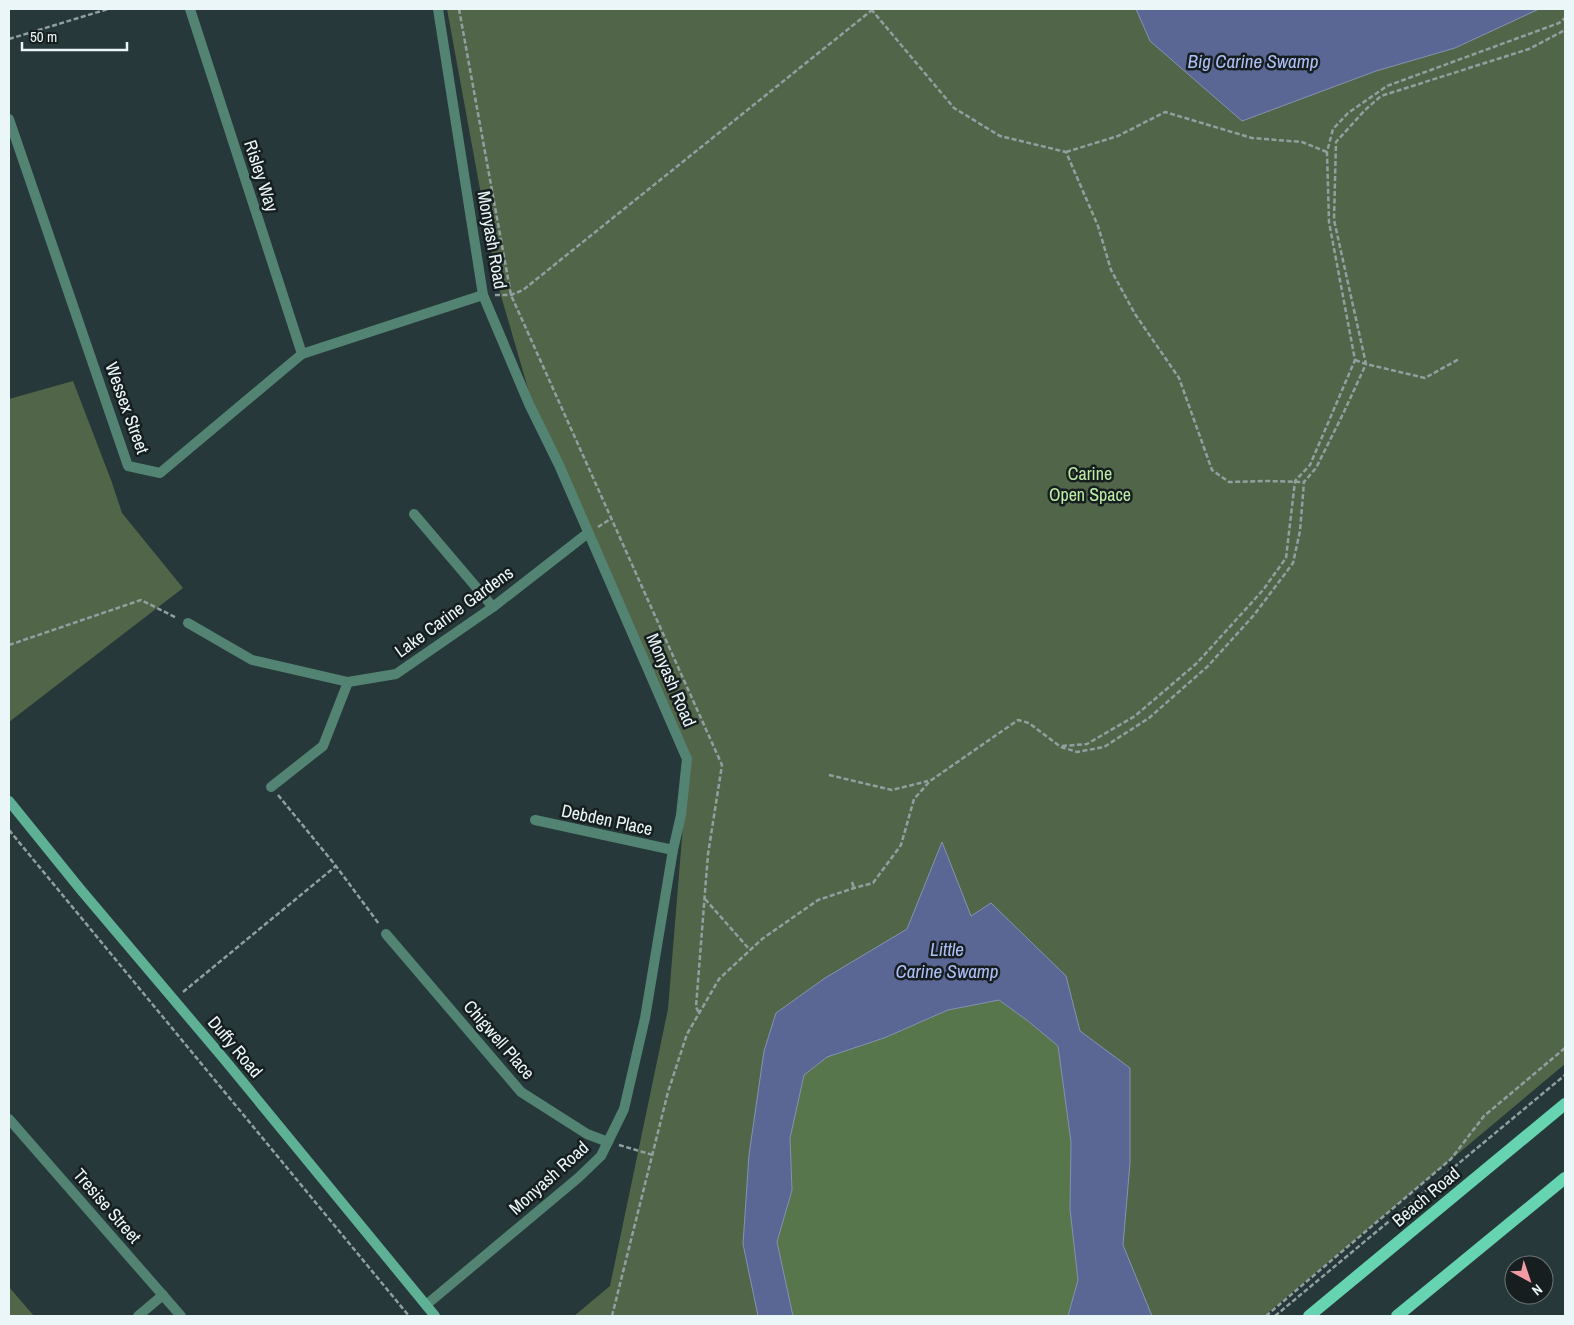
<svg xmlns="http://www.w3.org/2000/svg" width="1574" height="1325" font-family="'Archivo Narrow',sans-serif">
	<rect width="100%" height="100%" fill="#26383a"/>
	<g fill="#516648">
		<path d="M 447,9 L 1565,9 L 1565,1064 L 1264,1316 L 574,1316 L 610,1286 L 668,1009 L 689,752 L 529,392 L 497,282 Z"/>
		<path d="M 73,381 L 111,480 L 122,513 L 183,588 L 9,722 L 9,399 Z"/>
		<path d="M 9,1287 L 34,1316 L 9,1316 Z"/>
	</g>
	<path fill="#58764b" d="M 1000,1000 L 1028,1021 L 1058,1046 L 1071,1142 L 1070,1209 L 1078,1280 L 1068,1316 L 793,1316 L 777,1242 L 792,1190 L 790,1138 L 804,1075 L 827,1057 L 884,1038 L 948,1010 Z"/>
	<g fill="#5a6794" stroke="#8592b2">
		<path d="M 1136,9 L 1539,9 L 1455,48 L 1376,71 L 1242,121 L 1150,41 Z"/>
		<path d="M 942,842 L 971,916 L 991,903 L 1066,976 L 1080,1031 L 1130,1068 L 1130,1163 L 1123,1245 L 1152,1316 L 1068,1316 L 1078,1280 L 1070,1209 L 1071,1142 L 1058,1046 L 1028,1021 L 999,1000 L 948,1010 L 884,1038 L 827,1057 L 804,1075 L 790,1138 L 792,1190 L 777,1242 L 793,1316 L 758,1316 L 743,1244 L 749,1155 L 764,1051 L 776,1013 L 825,978 L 907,929 Z"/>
	</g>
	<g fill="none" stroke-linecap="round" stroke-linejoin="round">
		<g stroke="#919fa1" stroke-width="2.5" stroke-dasharray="5 2.5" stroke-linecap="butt">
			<path d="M 459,9 L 511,295 L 722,765 L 708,854 L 696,1007 L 699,1013"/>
			<path d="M 871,9 L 954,108 L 1000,136 L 1066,152 L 1098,226 L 1111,270 L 1135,314 L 1179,378 L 1212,470 L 1229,482 L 1267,481 L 1304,482"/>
			<path d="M 9,39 L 108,9"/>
			<path d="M 1066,152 L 1118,136 L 1165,112 L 1252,138 L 1302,142 L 1327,152"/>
			<path d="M 495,295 L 511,295 L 523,290 L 872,10"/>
			<path d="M 1355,360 L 1366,364 L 1425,378 L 1459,359"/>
			<path d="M 598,527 L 612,518"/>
			<path d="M 9,645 L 141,600 L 177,618"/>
			<path d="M 1062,746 L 1087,744 L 1135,716 L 1197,663 L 1263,590 L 1286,558 L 1295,481 L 1310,465 L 1355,360 L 1329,222 L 1327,152 L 1333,129 L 1348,113 L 1387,86 L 1559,23 L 1565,18"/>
			<path d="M 829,775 L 892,790 L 928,781"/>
			<path d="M 278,795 L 336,866 L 379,924"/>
			<path d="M 9,830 L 409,1316"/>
			<path d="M 852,882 L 854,888"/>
			<path d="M 705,899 L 750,950"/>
			<path d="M 183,992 L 336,866"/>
			<path d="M 619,1145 L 653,1155"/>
			<path d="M 612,1316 L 668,1092 L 687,1034 L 719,979 L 762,939 L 818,900 L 854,888 L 873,883 L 901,845 L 914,799 L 930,781 L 1018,720 L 1029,723 L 1061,747 L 1077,752 L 1104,747 L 1149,718 L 1208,666 L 1254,615 L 1293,563 L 1300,531 L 1304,482 L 1316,468 L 1343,414 L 1366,364 L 1334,220 L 1336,142 L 1365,110 L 1381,96 L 1529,49 L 1565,30"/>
			<path d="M 1266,1316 L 1451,1159 L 1484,1116 L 1565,1048"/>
			<path d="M 1275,1316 L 1565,1075"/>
		</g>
		<g stroke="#538473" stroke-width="10">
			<path d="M 190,9 L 302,354"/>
			<path d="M 9,119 L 128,466 L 160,473 L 302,354 L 483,295"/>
			<path d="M 414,514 L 493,607"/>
			<path d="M 188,623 L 252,660 L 348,682 L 396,674 L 493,607 L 588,533"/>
			<path d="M 271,787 L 323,746 L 348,682"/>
			<path d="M 535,820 L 673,850"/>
			<path d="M 386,934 L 521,1092 L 587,1134 L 608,1142"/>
			<path d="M 9,1119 L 181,1316"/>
			<path d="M 426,1305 L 578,1178 L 601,1156 L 624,1109 L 645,1018 L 673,850 L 681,815 L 687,759 L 559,465 L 529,404 L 483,295 L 438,9"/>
			<path d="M 138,1316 L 163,1295"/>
		</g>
		<path stroke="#5fb196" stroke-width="10" d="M 9,801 L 81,890 L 224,1059 L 435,1316"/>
		<g stroke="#66d3b1" stroke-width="12">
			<path d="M 1309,1316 L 1565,1104"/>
			<path d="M 1397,1316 L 1565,1178"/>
		</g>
	</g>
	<g text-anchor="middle" stroke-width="5" stroke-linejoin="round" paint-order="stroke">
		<g font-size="18" fill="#eaf6f7" stroke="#161e1f">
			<text transform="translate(261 176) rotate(72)" y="6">Risley Way</text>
			<text transform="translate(492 240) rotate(80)" y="6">Monyash Road</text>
			<text transform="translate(127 408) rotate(70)" y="6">Wessex Street</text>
			<text transform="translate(454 612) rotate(-36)" y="6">Lake Carine Gardens</text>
			<text transform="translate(671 680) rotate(67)" y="6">Monyash Road</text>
			<text transform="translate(607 820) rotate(12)" y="6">Debden Place</text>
			<text transform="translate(499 1040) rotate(49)" y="6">Chigwell Place</text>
			<text transform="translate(235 1047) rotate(50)" y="6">Duffy Road</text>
			<text transform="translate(549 1178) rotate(-42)" y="6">Monyash Road</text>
			<text transform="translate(1426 1197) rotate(-40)" y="6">Beach Road</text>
			<text transform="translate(107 1206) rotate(49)" y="6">Tresise Street</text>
		</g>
		<g font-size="18" fill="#bdeca8" stroke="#161e1f">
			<text x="1090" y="480">Carine<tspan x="1090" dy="21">Open Space</tspan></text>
		</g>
		<g font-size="19" font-style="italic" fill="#afc0f9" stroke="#161e1f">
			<text x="1253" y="68">Big Carine Swamp</text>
			<text x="947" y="956">Little<tspan x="947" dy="22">Carine Swamp</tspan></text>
		</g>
	</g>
	<rect width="1574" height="1325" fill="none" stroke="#eaf6f7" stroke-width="20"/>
	<g transform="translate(1529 1280) rotate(140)"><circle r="24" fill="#161e1f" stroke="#6b7475"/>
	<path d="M0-4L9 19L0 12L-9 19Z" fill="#f49aa4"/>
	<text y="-8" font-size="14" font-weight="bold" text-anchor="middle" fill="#eaf6f7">N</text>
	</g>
	<path d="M22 42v8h105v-8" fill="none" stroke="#eaf6f7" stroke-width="2.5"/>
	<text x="30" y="42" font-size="15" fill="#eaf6f7" stroke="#161e1f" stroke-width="4" paint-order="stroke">50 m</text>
</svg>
